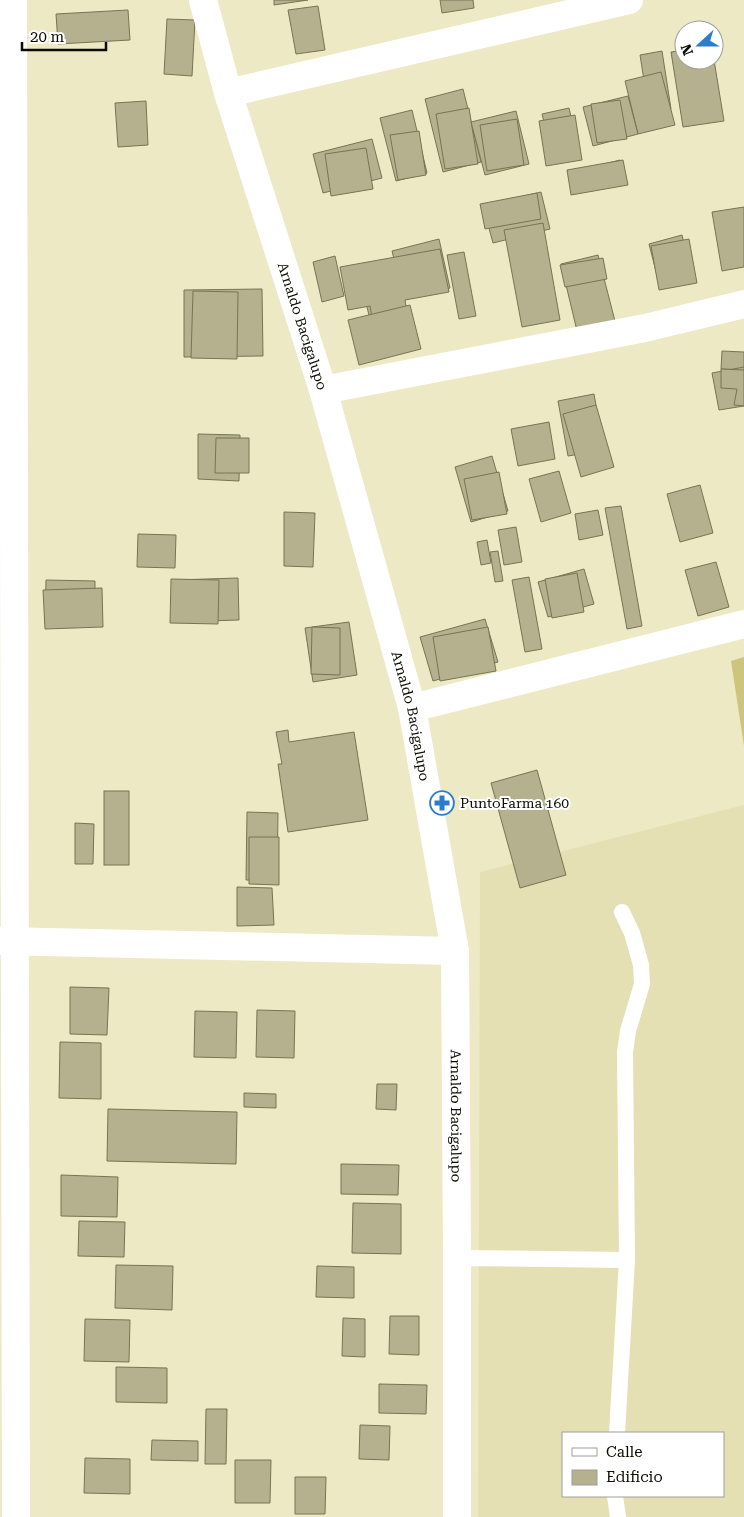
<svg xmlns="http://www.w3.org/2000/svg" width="744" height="1517" font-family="'Roboto Serif',serif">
	<rect width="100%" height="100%" fill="#ede9c5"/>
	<path fill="#e4e0b3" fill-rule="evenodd" d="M 744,805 L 744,1517 L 478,1517 L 480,872 ZM 563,1433 L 723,1433 L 723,1496 L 563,1496 Z"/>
	<path fill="#cdc57c" d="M 744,657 L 744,746 L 731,661 Z"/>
	<g fill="#b5b18e" stroke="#777453">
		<path d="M 274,0 L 308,0 L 274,5 Z"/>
		<path d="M 440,0 L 473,0 L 474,8 L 442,13 Z"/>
		<path d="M 318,6 L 325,50 L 296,54 L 288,10 Z"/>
		<path d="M 128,10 L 130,40 L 58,44 L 56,14 Z"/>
		<path d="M 167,19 L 195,20 L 192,76 L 164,74 Z"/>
		<path d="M 684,50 L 684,60 L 714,60 L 724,121 L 683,127 L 671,52 Z"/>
		<path d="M 662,51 L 671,109 L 649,112 L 640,55 Z"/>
		<path d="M 661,72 L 675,125 L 638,134 L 625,81 Z"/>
		<path d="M 463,89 L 481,162 L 443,172 L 425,99 Z"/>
		<path d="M 628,96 L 638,134 L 593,146 L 583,107 Z"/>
		<path d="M 620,100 L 627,139 L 597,143 L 591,104 Z"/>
		<path d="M 146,101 L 148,145 L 118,147 L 115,103 Z"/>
		<path d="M 469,108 L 478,164 L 445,169 L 436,114 Z"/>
		<path d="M 569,108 L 579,151 L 553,158 L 542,114 Z"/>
		<path d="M 412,110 L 427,173 L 396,181 L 380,118 Z"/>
		<path d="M 516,111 L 529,164 L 485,175 L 471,122 Z"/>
		<path d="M 575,115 L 582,160 L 546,166 L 539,121 Z"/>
		<path d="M 517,119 L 524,165 L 487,171 L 480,125 Z"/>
		<path d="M 419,131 L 426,175 L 398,180 L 390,135 Z"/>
		<path d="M 372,139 L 382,178 L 323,193 L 313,154 Z"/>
		<path d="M 366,148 L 373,189 L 331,196 L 325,154 Z"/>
		<path d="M 620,160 L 624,177 L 584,188 L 579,171 Z"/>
		<path d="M 623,160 L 628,185 L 571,195 L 567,170 Z"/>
		<path d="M 541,192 L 550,229 L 493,243 L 483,206 Z"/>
		<path d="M 537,193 L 541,219 L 485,229 L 480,204 Z"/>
		<path d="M 744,207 L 744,267 L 722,271 L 712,212 Z"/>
		<path d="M 543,223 L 560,320 L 522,327 L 504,230 Z"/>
		<path d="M 682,235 L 692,279 L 660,287 L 649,244 Z"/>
		<path d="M 439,239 L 450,288 L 404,300 L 405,306 L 369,315 L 359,276 L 396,267 L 392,251 Z"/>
		<path d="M 689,239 L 697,283 L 659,290 L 651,246 Z"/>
		<path d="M 440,249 L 449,292 L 405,300 L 414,350 L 379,357 L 370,306 L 348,310 L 340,267 Z"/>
		<path d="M 464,252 L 476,316 L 459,319 L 447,255 Z"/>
		<path d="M 598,255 L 616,325 L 578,335 L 561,264 Z"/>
		<path d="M 335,256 L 344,296 L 322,302 L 313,262 Z"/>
		<path d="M 603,258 L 607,279 L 565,287 L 560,265 Z"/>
		<path d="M 262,289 L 263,356 L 184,357 L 184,290 Z"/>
		<path d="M 193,291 L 238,292 L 237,359 L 191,358 Z"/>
		<path d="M 410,305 L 421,349 L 359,365 L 348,320 Z"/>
		<path d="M 722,351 L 744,352 L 744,370 L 721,369 Z"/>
		<path d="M 744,367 L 744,406 L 719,410 L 712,373 Z"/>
		<path d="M 721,369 L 744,370 L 744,406 L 734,405 L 737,389 L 721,388 Z"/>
		<path d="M 594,394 L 604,450 L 568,456 L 558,401 Z"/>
		<path d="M 596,405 L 614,467 L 581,477 L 563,414 Z"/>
		<path d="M 549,422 L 555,459 L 518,466 L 511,429 Z"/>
		<path d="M 198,434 L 240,435 L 239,481 L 198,479 Z"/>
		<path d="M 216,438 L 249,438 L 249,473 L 215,473 Z"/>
		<path d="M 492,456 L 508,511 L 471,522 L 455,467 Z"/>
		<path d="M 559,471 L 571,513 L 541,522 L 529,479 Z"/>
		<path d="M 499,472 L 507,514 L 472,520 L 464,479 Z"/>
		<path d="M 700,485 L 713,533 L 680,542 L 667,494 Z"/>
		<path d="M 621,506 L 642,626 L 627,629 L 605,508 Z"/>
		<path d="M 598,510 L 603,535 L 579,540 L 575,514 Z"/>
		<path d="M 284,512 L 315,513 L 313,567 L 284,566 Z"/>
		<path d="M 516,527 L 522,562 L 504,565 L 498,530 Z"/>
		<path d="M 138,534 L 176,535 L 175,568 L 137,567 Z"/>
		<path d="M 487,540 L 491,563 L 481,565 L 477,542 Z"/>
		<path d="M 498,551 L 503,581 L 495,582 L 490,552 Z"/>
		<path d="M 716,562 L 729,607 L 698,616 L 685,570 Z"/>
		<path d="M 584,569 L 594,604 L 548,617 L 538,582 Z"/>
		<path d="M 577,573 L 584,612 L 552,618 L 545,579 Z"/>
		<path d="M 529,577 L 542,649 L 525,652 L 512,580 Z"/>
		<path d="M 238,578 L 239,620 L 176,622 L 175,580 Z"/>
		<path d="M 171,579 L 219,580 L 218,624 L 170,623 Z"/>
		<path d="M 46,580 L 95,581 L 95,625 L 45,624 Z"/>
		<path d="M 102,588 L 103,627 L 45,629 L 43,590 Z"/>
		<path d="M 485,619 L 498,662 L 433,681 L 420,637 Z"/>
		<path d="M 349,622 L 357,675 L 313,682 L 305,628 Z"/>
		<path d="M 312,627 L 340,628 L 340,675 L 311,674 Z"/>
		<path d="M 488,627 L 496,671 L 440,681 L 433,637 Z"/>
		<path d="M 288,730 L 289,742 L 354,732 L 368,820 L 288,832 L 278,764 L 282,764 L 276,732 Z"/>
		<path d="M 537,770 L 566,875 L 520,888 L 491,783 Z"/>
		<rect x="104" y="791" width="25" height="74"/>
		<path d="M 247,812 L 278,813 L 277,881 L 246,880 Z"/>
		<path d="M 75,823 L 94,824 L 93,864 L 75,864 Z"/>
		<path d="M 249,837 L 279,837 L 279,885 L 249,884 Z"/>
		<path d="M 237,887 L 272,888 L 274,925 L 237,926 Z"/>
		<path d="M 70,987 L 109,988 L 107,1035 L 70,1034 Z"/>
		<path d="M 257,1010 L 295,1011 L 294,1058 L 256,1057 Z"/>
		<path d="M 195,1011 L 237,1012 L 236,1058 L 194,1057 Z"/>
		<path d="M 60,1042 L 101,1043 L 101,1099 L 59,1098 Z"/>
		<path d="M 377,1084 L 397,1084 L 396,1110 L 376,1109 Z"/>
		<path d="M 244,1093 L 276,1094 L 276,1108 L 244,1107 Z"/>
		<path d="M 108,1109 L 237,1112 L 236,1164 L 107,1161 Z"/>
		<path d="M 341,1164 L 399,1165 L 398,1195 L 341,1194 Z"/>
		<path d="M 61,1175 L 118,1177 L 117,1217 L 61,1216 Z"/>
		<path d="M 353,1203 L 401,1204 L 401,1254 L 352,1253 Z"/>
		<path d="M 79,1221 L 125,1222 L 124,1257 L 78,1256 Z"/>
		<path d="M 116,1265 L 173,1266 L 172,1310 L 115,1308 Z"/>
		<path d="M 317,1266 L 354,1267 L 354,1298 L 316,1297 Z"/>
		<path d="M 390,1316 L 419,1316 L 419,1355 L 389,1354 Z"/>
		<path d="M 343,1318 L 365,1319 L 365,1357 L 342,1356 Z"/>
		<path d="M 85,1319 L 130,1320 L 129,1362 L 84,1361 Z"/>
		<path d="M 116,1367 L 167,1368 L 167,1403 L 116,1402 Z"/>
		<path d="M 379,1384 L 427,1385 L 426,1414 L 379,1413 Z"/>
		<path d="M 206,1409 L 227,1409 L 226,1464 L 205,1464 Z"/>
		<path d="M 360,1425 L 390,1426 L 389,1460 L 359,1459 Z"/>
		<path d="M 152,1440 L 198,1441 L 198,1461 L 151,1460 Z"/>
		<path d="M 85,1458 L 130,1459 L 130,1494 L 84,1493 Z"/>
		<path d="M 235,1460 L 271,1460 L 270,1503 L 235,1503 Z"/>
		<path d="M 295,1477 L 326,1477 L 325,1514 L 295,1514 Z"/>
	</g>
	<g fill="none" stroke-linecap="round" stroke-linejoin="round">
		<g stroke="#fff" stroke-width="16">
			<path d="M 457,1258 L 627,1260"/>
			<path d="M 617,1433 L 627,1260 L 625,1052 L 628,1031 L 642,984 L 641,965 L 632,933 L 622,912"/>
			<path d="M 615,1496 L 618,1517"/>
		</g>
		<g stroke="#fff" stroke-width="28">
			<path d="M 13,0 L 16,1517"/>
			<path d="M 228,93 L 629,0"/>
			<path d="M 323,390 L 645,328 L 744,304"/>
			<path d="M 412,708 L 744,624"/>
			<path d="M 0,941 L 455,951"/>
		</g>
		<path stroke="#fff" stroke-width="28" id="s1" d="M 203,0 L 228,93 L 323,390 L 412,708 L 455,951 L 457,1258 L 457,1517"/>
	</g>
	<defs>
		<g id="pharmacy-ring" transform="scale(1.25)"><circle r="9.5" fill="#fff" stroke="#2d7ccb" stroke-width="1.5"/><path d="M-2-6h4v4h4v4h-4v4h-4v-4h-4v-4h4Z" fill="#2d7ccb"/></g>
	</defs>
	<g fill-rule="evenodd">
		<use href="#pharmacy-ring" x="442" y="803"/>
	</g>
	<g text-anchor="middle" stroke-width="4" stroke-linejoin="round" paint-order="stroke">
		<g font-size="14" fill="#0d0c02" stroke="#fff">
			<text dy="5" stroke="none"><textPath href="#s1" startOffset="341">Arnaldo Bacigalupo</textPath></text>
			<text dy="5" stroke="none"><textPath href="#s1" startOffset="746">Arnaldo Bacigalupo</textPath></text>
			<text dy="5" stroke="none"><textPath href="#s1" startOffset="1150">Arnaldo Bacigalupo</textPath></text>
		</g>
		<g font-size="14" fill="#0d0c02" stroke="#fff" text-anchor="start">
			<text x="460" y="808">PuntoFarma 160</text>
		</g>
	</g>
	<rect x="562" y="1432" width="162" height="65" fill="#ffffff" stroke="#9e9e9a"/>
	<rect x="572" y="1448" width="25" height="8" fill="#ffffff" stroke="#9e9e9a"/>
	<text x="606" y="1457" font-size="15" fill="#0d0c02">Calle</text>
	<rect x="572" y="1470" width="25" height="15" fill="#b5b18e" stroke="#9e9e9a"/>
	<text x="606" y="1482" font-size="15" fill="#0d0c02">Edificio</text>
	<g transform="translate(699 45) rotate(249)"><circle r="24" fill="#ffffff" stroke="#9e9e9a"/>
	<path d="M0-4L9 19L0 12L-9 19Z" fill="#2d7ccb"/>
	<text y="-8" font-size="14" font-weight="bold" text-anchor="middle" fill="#0d0c02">N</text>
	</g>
	<path d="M22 42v8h84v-8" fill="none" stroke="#0d0c02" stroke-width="2.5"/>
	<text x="30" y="42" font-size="15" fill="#0d0c02" stroke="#ffffff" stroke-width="4" paint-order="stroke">20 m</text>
</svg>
